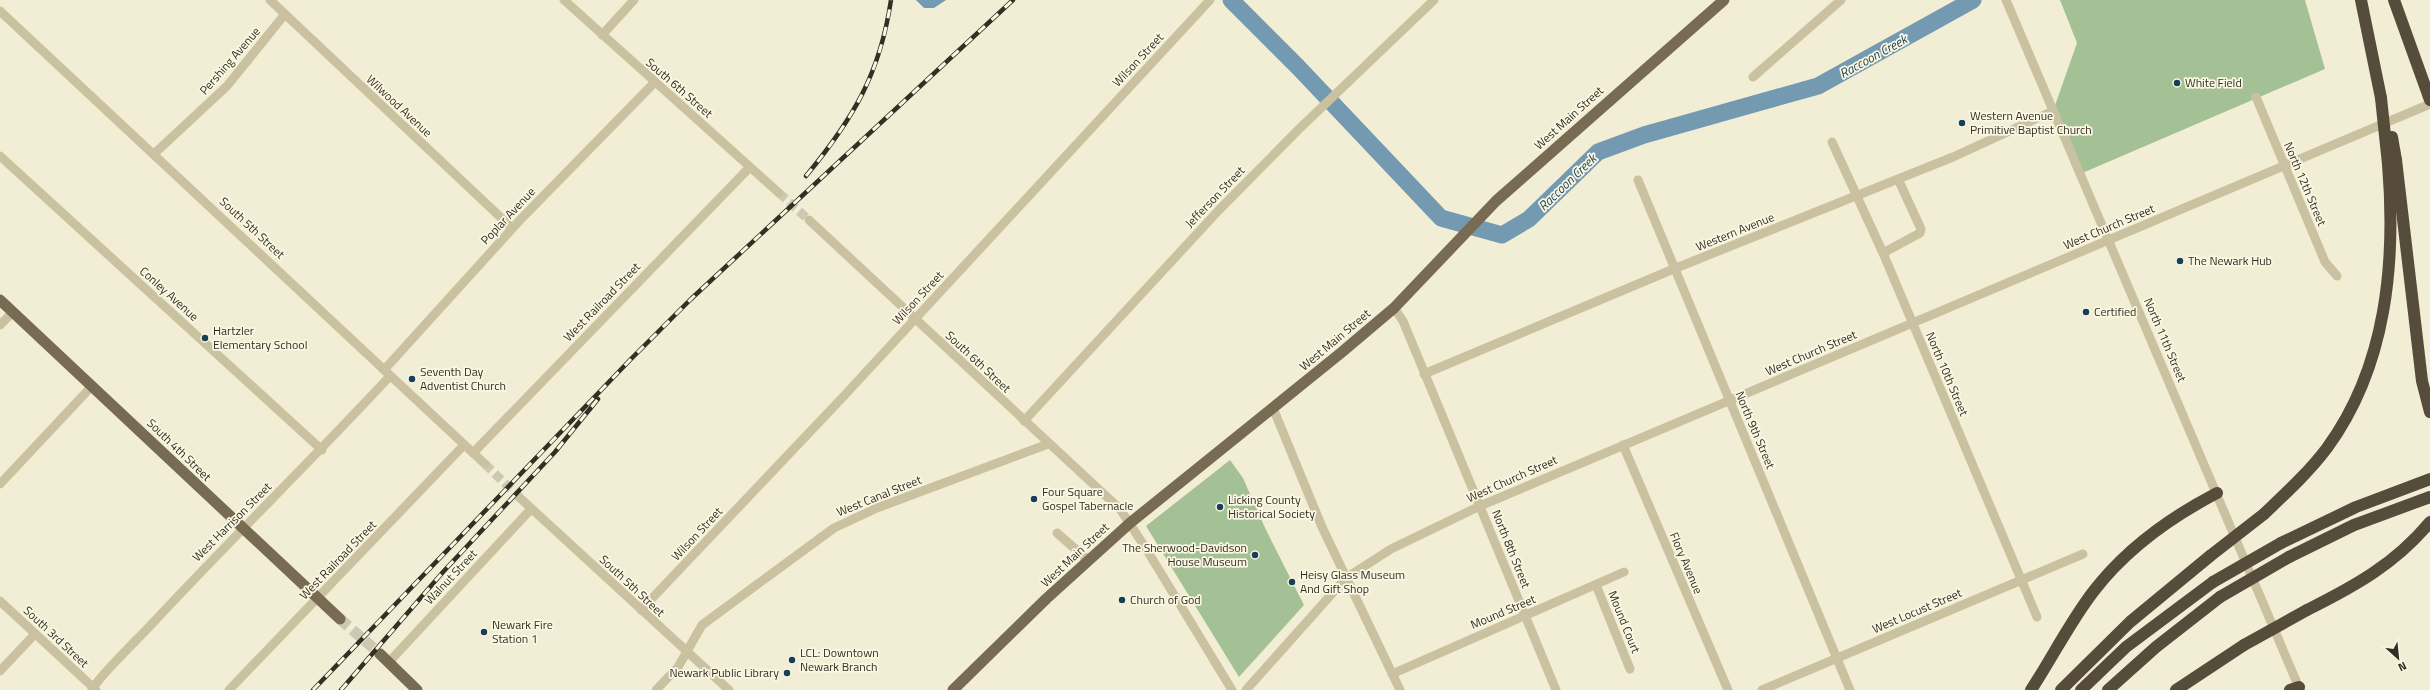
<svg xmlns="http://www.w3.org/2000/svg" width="2430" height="690" font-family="'Titillium Web',sans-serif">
	<rect width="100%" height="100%" fill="#f2eed5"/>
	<g fill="#a4c195">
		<path d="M 2060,0 L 2305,0 L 2325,69 L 2080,174 L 2053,111 L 2077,43 Z"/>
		<path d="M 1230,460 L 1243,478 L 1266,530 L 1304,605 L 1239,677 L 1146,526 Z"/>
	</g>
	<path fill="#739ab0" d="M 916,0 L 946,0 L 934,8 L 924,8 Z"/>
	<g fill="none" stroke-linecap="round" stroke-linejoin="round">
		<path stroke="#739ab0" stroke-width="17" d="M 1231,0 L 1298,67 L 1441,218 L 1502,235 L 1529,219 L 1598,152 L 1644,135 L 1818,86 L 1973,0"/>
		<g stroke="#ccc8b2" stroke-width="9" stroke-dasharray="9 4.5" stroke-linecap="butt">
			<path d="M 779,193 L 809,220"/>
			<path d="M 485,464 L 520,498"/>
		</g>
		<path stroke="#ccc8b2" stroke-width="11" stroke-dasharray="11 5.5" stroke-linecap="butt" d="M 340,619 L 380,654"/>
		<g stroke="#cac1a1" stroke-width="9">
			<path d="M 270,0 L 512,228"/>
			<path d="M 564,0 L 779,193"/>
			<path d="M 2006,0 L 2300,690"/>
			<path d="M 0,11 L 485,464"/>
			<path d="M 602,35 L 634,0"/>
			<path d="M 1753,77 L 1841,0"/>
			<path d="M 2256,97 L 2325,262 L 2337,276"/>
			<path d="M 1832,142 L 1883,253 L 2037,617"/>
			<path d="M 155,153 L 227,86 L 285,14"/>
			<path d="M 0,156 L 322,450"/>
			<path d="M 1638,180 L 1850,690"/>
			<path d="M 809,220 L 1120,509 L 1145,547 L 1232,690"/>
			<path d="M 1883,253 L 1920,233 L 1921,229 L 1898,179"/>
			<path d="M 1394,308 L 1403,321 L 1556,690"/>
			<path d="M 0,325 L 13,312"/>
			<path d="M 384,370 L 520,220 L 654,83"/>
			<path d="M 1424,374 L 1676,268 L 1953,157 L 2053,111"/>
			<path d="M 1273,408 L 1322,527 L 1400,690"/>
			<path d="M 1024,421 L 1218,211 L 1298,130 L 1434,0"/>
			<path d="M 1623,445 L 1728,690"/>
			<path d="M 473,453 L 749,168"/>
			<path d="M 0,484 L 92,386"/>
			<path d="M 520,498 L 729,690"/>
			<path d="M 1057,533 L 1088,560"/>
			<path d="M 1596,585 L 1630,669"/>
			<path d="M 0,601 L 96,690"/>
			<path d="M 641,610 L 842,398 L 1210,0"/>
			<path d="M 389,662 L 531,509"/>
			<path d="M 0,671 L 34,635"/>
			<path d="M 1392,674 L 1624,572"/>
			<path d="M 92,690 C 97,678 138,639 149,627 C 228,542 311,461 390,376"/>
			<path d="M 229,690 L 464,445"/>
			<path d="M 656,690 L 678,667 L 702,625 L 834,528 L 877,508 L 1048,444"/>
			<path d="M 1246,690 L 1346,578 L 1391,549 L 1480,506 L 2430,104"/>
			<path d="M 1762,690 L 2083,554"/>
		</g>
		<g stroke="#776b54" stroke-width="11">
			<path d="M 0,300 L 340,619"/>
			<path d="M 380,654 L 417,690"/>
			<path d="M 953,690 L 1046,599 L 1130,523 L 1342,352 L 1394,308 L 1496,201 L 1724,0"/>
		</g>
		<g stroke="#564c3b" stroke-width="12">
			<path d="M 2361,0 L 2381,98"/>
			<path d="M 2394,0 L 2430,100"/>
			<path d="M 2396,160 L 2422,381 L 2430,412"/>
			<path d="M 2264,514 C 2286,493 2309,472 2327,448 C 2387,366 2396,262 2388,164"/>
			<path d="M 2281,543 L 2356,507 L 2430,479"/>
			<path d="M 2289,557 L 2354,525 L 2430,497"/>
			<path d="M 2307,610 C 2355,586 2395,564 2430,522"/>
			<path d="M 2031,690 C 2052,658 2070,622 2093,592 C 2125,550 2171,517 2217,493"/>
			<path d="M 2061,690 L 2130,622 L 2210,556"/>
			<path d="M 2081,690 L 2126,647 L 2213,582"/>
			<path d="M 2108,690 L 2156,647 L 2220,597"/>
			<path d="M 2176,690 L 2244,645"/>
			<path d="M 2290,690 L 2299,687"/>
		</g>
		<g stroke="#342e24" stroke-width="4.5">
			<g id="rail">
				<path d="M 806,176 C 853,119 880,74 891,0"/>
				<path d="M 313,690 L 631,359 L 691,299 L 1013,0"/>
				<path d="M 341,690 L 443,572 L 555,452 L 598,399"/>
			</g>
		</g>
		<use href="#rail" stroke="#faf7e2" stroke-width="3" stroke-dasharray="9" stroke-linecap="butt"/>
		<g stroke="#564c3b" stroke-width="12">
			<path d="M 2381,98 L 2388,164"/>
			<path d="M 2392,137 L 2396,160"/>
			<path d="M 2210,556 L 2264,514"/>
			<path d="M 2213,582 L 2281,543"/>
			<path d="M 2220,597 L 2289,557"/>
			<path d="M 2244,645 L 2307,610"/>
		</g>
	</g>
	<g fill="#183f57" stroke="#faf7e2" stroke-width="1.5">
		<circle cx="2177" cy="83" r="4"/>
		<circle cx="1962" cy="123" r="4"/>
		<circle cx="2180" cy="261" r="4"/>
		<circle cx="2086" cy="312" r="4"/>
		<circle cx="205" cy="338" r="4"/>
		<circle cx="412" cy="379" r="4"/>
		<circle cx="1034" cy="499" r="4"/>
		<circle cx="1220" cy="507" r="4"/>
		<circle cx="1255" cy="555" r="4"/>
		<circle cx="1292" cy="582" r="4"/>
		<circle cx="1122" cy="600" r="4"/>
		<circle cx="484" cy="632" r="4"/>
		<circle cx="792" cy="660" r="4"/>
		<circle cx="787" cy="673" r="4"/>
	</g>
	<g text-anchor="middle" stroke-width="3.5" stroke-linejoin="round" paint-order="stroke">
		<g font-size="12" fill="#342e24" stroke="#faf7e2">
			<text transform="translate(1138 60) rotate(-47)" y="4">Wilson Street</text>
			<text transform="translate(230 61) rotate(-49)" y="4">Pershing Avenue</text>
			<text transform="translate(679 88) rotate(41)" y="4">South 6th Street</text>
			<text transform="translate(399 106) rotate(43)" y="4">Wilwood Avenue</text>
			<text transform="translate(1569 118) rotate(-42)" y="4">West Main Street</text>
			<text transform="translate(2305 184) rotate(67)" y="4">North 12th Street</text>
			<text transform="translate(1215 197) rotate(-46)" y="4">Jefferson Street</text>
			<text transform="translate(508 216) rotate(-47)" y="4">Poplar Avenue</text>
			<text transform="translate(2109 227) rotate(-23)" y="4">West Church Street</text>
			<text transform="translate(252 228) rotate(43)" y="4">South 5th Street</text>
			<text transform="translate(1735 232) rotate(-22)" y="4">Western Avenue</text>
			<text transform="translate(169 294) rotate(42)" y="4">Conley Avenue</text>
			<text transform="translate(918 298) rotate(-47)" y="4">Wilson Street</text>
			<text transform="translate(602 302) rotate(-46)" y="4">West Railroad Street</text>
			<text transform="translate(1335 340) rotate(-40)" y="4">West Main Street</text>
			<text transform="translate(2165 340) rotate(67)" y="4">North 11th Street</text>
			<text transform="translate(1811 353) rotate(-23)" y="4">West Church Street</text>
			<text transform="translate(978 362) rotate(43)" y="4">South 6th Street</text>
			<text transform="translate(1947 374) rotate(67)" y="4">North 10th Street</text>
			<text transform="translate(1755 430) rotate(67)" y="4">North 9th Street</text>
			<text transform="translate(179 450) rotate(44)" y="4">South 4th Street</text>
			<text transform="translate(1512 479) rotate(-24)" y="4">West Church Street</text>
			<text transform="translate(879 496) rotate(-22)" y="4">West Canal Street</text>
			<text transform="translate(232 522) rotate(-45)" y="4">West Harrison Street</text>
			<text transform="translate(697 534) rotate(-47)" y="4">Wilson Street</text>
			<text transform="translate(1511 549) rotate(68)" y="4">North 8th Street</text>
			<text transform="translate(1075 555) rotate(-43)" y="4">West Main Street</text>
			<text transform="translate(338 560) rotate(-46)" y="4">West Railroad Street</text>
			<text transform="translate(1686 563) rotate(67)" y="4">Flory Avenue</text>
			<text transform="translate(451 577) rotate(-47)" y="4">Walnut Street</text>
			<text transform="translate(632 586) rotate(43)" y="4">South 5th Street</text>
			<text transform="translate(1917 611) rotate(-23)" y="4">West Locust Street</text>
			<text transform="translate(1503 612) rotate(-23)" y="4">Mound Street</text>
			<text transform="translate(1624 622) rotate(68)" y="4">Mound Court</text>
			<text transform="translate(56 637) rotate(43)" y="4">South 3rd Street</text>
		</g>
		<g font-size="12" fill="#342e24" stroke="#faf7e2" text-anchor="start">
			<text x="2185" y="87">White Field</text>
			<text x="1970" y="120">Western Avenue<tspan x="1970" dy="14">Primitive Baptist Church</tspan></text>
			<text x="2188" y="265">The Newark Hub</text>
			<text x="2094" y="316">Certified</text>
			<text x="213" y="335">Hartzler<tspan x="213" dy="14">Elementary School</tspan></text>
			<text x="420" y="376">Seventh Day<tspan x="420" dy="14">Adventist Church</tspan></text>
			<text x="1042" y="496">Four Square<tspan x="1042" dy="14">Gospel Tabernacle</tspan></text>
			<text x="1228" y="504">Licking County<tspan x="1228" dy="14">Historical Society</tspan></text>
			<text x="1247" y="552" text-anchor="end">The Sherwood-Davidson<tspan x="1247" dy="14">House Museum</tspan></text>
			<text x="1300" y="579">Heisy Glass Museum<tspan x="1300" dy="14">And Gift Shop</tspan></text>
			<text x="1130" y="604">Church of God</text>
			<text x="492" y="629">Newark Fire<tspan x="492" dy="14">Station 1</tspan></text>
			<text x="800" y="657">LCL: Downtown<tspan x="800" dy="14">Newark Branch</tspan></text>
			<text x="779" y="677" text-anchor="end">Newark Public Library</text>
		</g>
		<g font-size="13" font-style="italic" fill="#183f57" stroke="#faf7e2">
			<text transform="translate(1873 56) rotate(-29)" y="5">Raccoon Creek</text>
			<text transform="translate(1567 182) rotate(-44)" y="5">Raccoon Creek</text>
		</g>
	</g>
	<g transform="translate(2398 658) rotate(153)" stroke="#faf7e2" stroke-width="3" paint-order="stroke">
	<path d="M0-3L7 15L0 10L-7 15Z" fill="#342e24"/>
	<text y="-6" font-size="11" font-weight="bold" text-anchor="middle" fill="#342e24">N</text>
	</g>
</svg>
